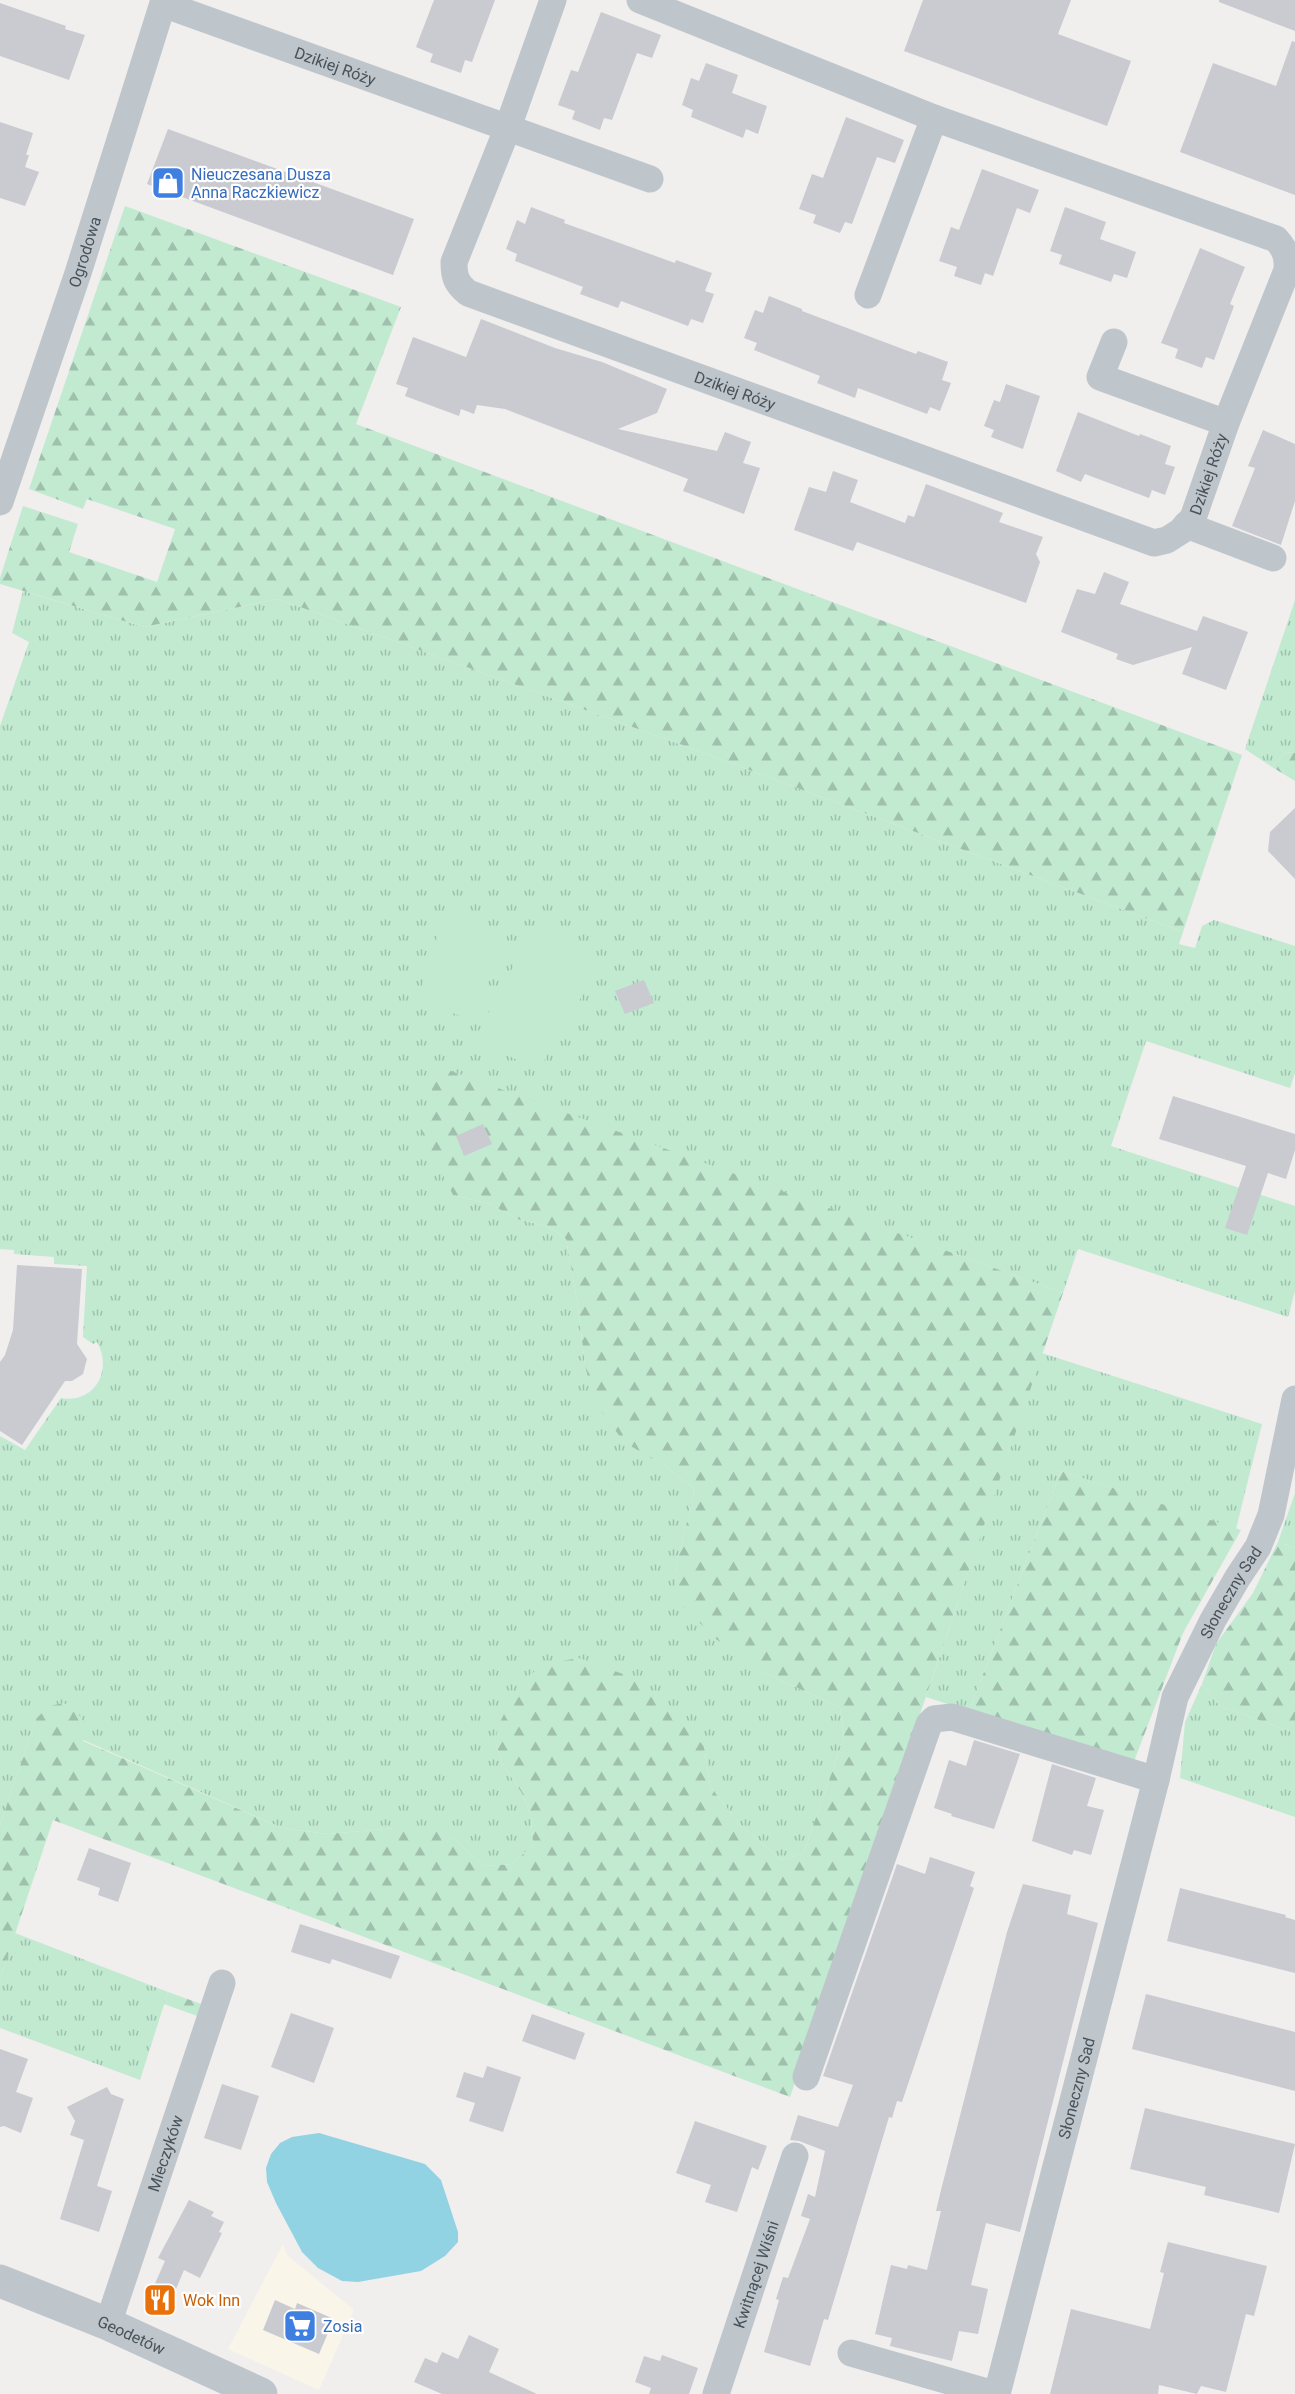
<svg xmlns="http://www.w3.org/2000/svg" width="1295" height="2394" font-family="Roboto,sans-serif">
	<defs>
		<pattern id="grass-tufts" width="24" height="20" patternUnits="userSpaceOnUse" patternTransform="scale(1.5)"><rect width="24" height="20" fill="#c1ead1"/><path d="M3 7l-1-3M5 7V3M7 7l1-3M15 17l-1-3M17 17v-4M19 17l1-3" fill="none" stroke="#9fc0ad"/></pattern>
		<pattern id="forest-firs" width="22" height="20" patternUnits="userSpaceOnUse" patternTransform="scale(1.5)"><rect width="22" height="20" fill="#c1ead1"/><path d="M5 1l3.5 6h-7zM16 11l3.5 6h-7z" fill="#9fc0ad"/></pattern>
	</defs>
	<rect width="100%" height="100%" fill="#f1eeee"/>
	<path fill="#faf5e9" d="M 283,2244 L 287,2255 L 354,2310 L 319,2390 L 228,2349 Z"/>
	<g fill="url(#grass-tufts)">
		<path d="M 23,591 L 144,627 L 278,599 L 685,746 L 1183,932 L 1179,944 L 1195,948 L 1202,926 L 1214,920 L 1295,946 L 1295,1073 L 1290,1088 L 1146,1041 L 1111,1146 L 1295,1206 L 1295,1291 L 1288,1317 L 1078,1249 L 1063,1293 L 437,1067 L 453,1195 L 490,1204 L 517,1219 L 549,1227 L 566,1239 L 577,1300 L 585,1365 L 666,1467 L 695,1489 L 675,1571 L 762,1672 L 840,1707 L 844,1738 L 803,1854 L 781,1860 L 740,1825 L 710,1786 L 704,1746 L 495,1740 L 501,1761 L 523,1795 L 531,1817 L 533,1845 L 512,1864 L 484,1866 L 452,1837 L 396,1828 L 327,1834 L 282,1828 L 36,1719 L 0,1825 L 0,1436 L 25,1450 L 61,1398 C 95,1404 113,1370 97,1342 L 93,1344 L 83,1337 L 87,1266 L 54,1264 L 54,1257 L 14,1254 L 14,1250 L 0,1249 L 0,726 L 29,642 L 12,633 Z"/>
		<path d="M 1295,600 L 1295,753 L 1286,752 L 1272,767 L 1245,749 Z"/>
		<path d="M 1042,1353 L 1262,1424 L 1236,1529 L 1061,1471 L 969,1711 L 926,1697 Z"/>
		<path d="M 1295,1493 L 1295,1548 L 1278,1542 Z"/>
		<path d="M 1202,1684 L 1220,1706 L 1295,1733 L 1295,1817 L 1180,1778 L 1185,1722 Z"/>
		<path d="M 15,1933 L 168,1992 L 140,2080 L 0,2028 L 0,1979 Z"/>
	</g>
	<g fill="url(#forest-firs)">
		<path d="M 125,206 L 401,307 L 356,424 L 1242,755 L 1183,932 L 685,746 L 278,599 L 144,627 L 0,584 L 0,578 L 23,506 L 78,524 L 69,552 L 157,582 L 175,529 L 87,499 L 83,509 L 29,489 Z"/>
		<path d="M 1286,752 L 1295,753 L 1295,781 L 1272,767 Z"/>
		<path d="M 437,1066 L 1063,1293 L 790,2097 L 53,1820 L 0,1979 L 0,1825 L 36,1719 L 49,1706 L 64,1703 L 77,1712 L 86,1725 L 83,1741 L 282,1828 L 327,1834 L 396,1828 L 433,1828 L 452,1837 L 484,1866 L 512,1864 L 533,1845 L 531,1817 L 523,1795 L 501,1761 L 495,1740 L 501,1720 L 520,1683 L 544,1664 L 579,1658 L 642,1681 L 704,1746 L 710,1786 L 740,1825 L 781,1860 L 803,1854 L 844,1738 L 840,1707 L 762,1672 L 716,1639 L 677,1600 L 675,1571 L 695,1489 L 666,1467 L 624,1442 L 594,1402 L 585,1365 L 577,1300 L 566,1239 L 549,1227 L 517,1219 L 490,1204 L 453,1195 L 422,1133 Z"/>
		<path d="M 1061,1471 L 1241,1530 L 1183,1633 L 1133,1764 L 969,1711 Z"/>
		<path d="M 1278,1542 L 1295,1548 L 1295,1733 L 1220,1706 L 1202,1684 L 1216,1644 L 1253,1593 Z"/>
		<path d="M 168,1992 L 204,2005 L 200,2017 L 164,2004 Z"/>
	</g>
	<g fill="#c1ead1">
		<path d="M 445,912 L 508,934 L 473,1020 L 417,1001 Z"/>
		<path d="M 536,924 L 600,965 L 538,1071 L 475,1038 Z"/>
	</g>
	<path fill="#92d3e3" d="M 319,2133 L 425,2164 L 441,2180 L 458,2232 L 458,2242 L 445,2256 L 421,2271 L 358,2282 L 342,2281 L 318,2268 L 302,2252 L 276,2203 L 267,2182 L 266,2168 L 271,2154 L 280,2143 L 292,2137 Z"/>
	<g fill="#c9cbd0">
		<path d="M 434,0 L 495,0 L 472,62 L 465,60 L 461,73 L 430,62 L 433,54 L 416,47 Z"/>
		<path d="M 923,0 L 1071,0 L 1058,34 L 1131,61 L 1107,126 L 904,51 Z"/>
		<path d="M 1219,0 L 1295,0 L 1295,31 L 1219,2 Z"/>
		<path d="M 0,3 L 66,26 L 65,29 L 85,35 L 69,80 L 0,56 Z"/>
		<path d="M 601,12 L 661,35 L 652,58 L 637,53 L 612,120 L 604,118 L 600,130 L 572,119 L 575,111 L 558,105 L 571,70 L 578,72 Z"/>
		<path d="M 1292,41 L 1295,42 L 1295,195 L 1180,152 L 1213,63 L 1276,86 Z"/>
		<path d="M 706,63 L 738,75 L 732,93 L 767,106 L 758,134 L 746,129 L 743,138 L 691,117 L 693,110 L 682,105 L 691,78 L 699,81 Z"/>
		<path d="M 846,117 L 904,140 L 895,163 L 877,157 L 852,224 L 845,222 L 840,233 L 813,223 L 816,215 L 799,209 L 812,174 L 823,178 Z"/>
		<path d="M 0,122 L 33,133 L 26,155 L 29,155 L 25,167 L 39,172 L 25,206 L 0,198 Z"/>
		<path d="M 168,129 L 414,219 L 393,275 L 147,184 Z"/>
		<path d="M 982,169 L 1039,190 L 1030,213 L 1017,208 L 993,276 L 985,273 L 981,285 L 954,276 L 957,267 L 939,261 L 951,227 L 959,230 Z"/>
		<path d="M 531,207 L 565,220 L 564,223 L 675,263 L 676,260 L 712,273 L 705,291 L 714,294 L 703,323 L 691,319 L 688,326 L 621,301 L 618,308 L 580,294 L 583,287 L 515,261 L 517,254 L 506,249 L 517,220 L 525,224 Z"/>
		<path d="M 1065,207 L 1106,222 L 1100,239 L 1136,252 L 1127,278 L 1114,274 L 1111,282 L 1059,264 L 1062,255 L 1050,251 Z"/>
		<path d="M 1200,248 L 1245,267 L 1230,304 L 1234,306 L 1214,360 L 1206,357 L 1202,368 L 1175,358 L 1178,349 L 1161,343 Z"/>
		<path d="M 769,296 L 802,309 L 802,311 L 916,354 L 918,351 L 948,362 L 942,380 L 951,383 L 940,411 L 930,407 L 927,414 L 858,388 L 855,398 L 817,383 L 820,376 L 754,350 L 757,343 L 744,338 L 755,310 L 763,313 Z"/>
		<path d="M 481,319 L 555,348 L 602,362 L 667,389 L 657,413 L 618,429 L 717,451 L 725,432 L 751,442 L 743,463 L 760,468 L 744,514 L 683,491 L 688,479 L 505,409 L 477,405 L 474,414 L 461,409 L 459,416 L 405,396 L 408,388 L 396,384 L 413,337 L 466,357 Z"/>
		<path d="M 1006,384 L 1040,396 L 1023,449 L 991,437 L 994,430 L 984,426 L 994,400 L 1000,402 Z"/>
		<path d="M 1078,412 L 1139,436 L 1140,434 L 1171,446 L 1165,464 L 1175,467 L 1165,495 L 1152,490 L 1149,498 L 1085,474 L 1081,482 L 1056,471 Z"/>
		<path d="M 1263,430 L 1295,444 L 1295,501 L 1281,545 L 1232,526 L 1255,468 L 1248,466 Z"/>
		<path d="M 833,471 L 858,480 L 850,502 L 905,523 L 908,515 L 914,517 L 926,484 L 1003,513 L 999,522 L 1043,537 L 1036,554 L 1040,562 L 1026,603 L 857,542 L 853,551 L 794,530 L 809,487 L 826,492 Z"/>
		<path d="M 1104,572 L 1129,582 L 1120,604 L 1197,631 L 1203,616 L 1248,632 L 1226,690 L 1182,674 L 1192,647 L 1133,665 L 1116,659 L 1118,654 L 1061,632 L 1077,589 L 1095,594 Z"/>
		<path d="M 1295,808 L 1295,879 L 1268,851 L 1270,832 Z"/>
		<path d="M 644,980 L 654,1003 L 625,1014 L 615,991 Z"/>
		<path d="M 1173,1096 L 1295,1134 L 1295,1150 L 1286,1179 L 1268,1173 L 1247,1235 L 1225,1228 L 1246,1166 L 1159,1139 Z"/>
		<path d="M 483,1124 L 492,1144 L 464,1156 L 456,1136 Z"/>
		<path d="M 17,1265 L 82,1269 L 77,1344 L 87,1359 L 83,1374 L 72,1381 L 65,1381 L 22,1445 L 0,1431 L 0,1362 L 5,1355 L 13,1330 Z"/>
		<path d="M 974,1740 L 1020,1754 L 994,1829 L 951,1816 L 952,1814 L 934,1808 L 949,1760 L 966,1766 Z"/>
		<path d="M 1052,1764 L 1096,1778 L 1087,1806 L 1104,1810 L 1091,1855 L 1074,1850 L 1072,1855 L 1032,1841 Z"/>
		<path d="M 89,1848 L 131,1863 L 118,1902 L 98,1895 L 100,1888 L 77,1880 Z"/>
		<path d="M 930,1857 L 975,1872 L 970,1886 L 974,1888 L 902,2102 L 897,2101 L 892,2118 L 889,2117 L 828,2320 L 824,2319 L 810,2366 L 764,2352 L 779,2300 L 776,2299 L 783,2277 L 788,2278 L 810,2219 L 801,2216 L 808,2194 L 815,2197 L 825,2151 L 799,2141 L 790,2140 L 798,2115 L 838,2127 L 853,2085 L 823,2076 L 897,1864 L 925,1874 Z"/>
		<path d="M 1023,1884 L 1071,1895 L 1067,1914 L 1098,1923 L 1020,2232 L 986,2223 L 971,2285 L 988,2289 L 978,2334 L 959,2331 L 952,2361 L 890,2346 L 892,2338 L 875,2334 L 891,2265 L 907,2269 L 908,2265 L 927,2270 L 941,2211 L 936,2211 L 940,2194 L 1007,1932 Z"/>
		<path d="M 1180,1888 L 1286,1915 L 1285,1917 L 1295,1920 L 1295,1973 L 1167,1941 Z"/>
		<path d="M 300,1924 L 400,1956 L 391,1979 L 332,1959 L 330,1964 L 291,1952 Z"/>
		<path d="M 1146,1994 L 1295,2032 L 1295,2091 L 1132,2049 Z"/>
		<path d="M 291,2013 L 334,2028 L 314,2083 L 271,2067 Z"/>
		<path d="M 532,2014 L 585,2033 L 575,2060 L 522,2041 Z"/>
		<path d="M 0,2049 L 28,2059 L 16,2092 L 33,2098 L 21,2133 L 4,2126 L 0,2127 Z"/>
		<path d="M 487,2066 L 521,2077 L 503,2132 L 469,2121 L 475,2103 L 456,2097 L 464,2072 L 483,2078 Z"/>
		<path d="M 222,2084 L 259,2096 L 241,2150 L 204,2138 Z"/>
		<path d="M 107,2087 L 111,2094 L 124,2099 L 97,2186 L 112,2191 L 99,2232 L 60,2219 L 84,2140 L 70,2135 L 75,2121 L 67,2107 Z"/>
		<path d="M 1145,2108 L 1295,2144 L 1279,2213 L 1204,2195 L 1206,2187 L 1130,2169 Z"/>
		<path d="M 695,2121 L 767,2146 L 758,2170 L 752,2167 L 737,2212 L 705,2202 L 711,2185 L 676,2173 Z"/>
		<path d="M 189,2200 L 214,2212 L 211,2216 L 224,2222 L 219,2232 L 222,2233 L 200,2278 L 184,2270 L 165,2315 L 145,2306 L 165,2261 L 158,2258 Z"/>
		<path d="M 1168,2242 L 1267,2266 L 1254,2316 L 1246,2314 L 1226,2392 L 1201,2386 L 1197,2394 L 1159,2385 L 1158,2394 L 1050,2394 L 1071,2309 L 1150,2329 L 1164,2273 L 1160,2272 Z"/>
		<path d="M 275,2300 L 295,2309 L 297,2303 L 334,2319 L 319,2354 L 263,2330 Z"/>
		<path d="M 469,2335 L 499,2349 L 489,2372 L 537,2394 L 442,2394 L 414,2382 L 425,2358 L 437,2363 L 442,2352 L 458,2359 Z"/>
		<path d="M 662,2355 L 698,2368 L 689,2394 L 649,2394 L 651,2388 L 635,2382 L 644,2356 L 660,2361 Z"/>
	</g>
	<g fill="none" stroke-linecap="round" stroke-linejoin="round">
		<g stroke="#bec6cc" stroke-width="27">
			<path id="s1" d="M 553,0 L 508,127 L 454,262 C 454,277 456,283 468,293 L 1154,543 L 1167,540 L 1181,531 L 1193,518 L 1226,423 L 1287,270 C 1288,256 1285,249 1276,239 L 934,118 L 640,0"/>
			<path id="s2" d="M 163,4 L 650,179"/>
			<path d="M 868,295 L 934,118"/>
			<path d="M 1114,342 L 1100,377 L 1226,423"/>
			<path id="s3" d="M 0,502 L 78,273 L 164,0"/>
			<path d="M 1186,525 L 1273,558"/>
			<path d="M 806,2077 L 929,1724 L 934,1719 L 952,1717 L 1156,1780"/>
			<path id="s4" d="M 108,2324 L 222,1983"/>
			<path d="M 851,2353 L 994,2394"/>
			<path id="s5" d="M 716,2394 L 795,2156"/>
			<path id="s6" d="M 997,2394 L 1156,1780 L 1175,1697 L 1213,1620 L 1238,1577 L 1258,1547 L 1271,1515 L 1295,1399"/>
		</g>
		<path stroke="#bec6cc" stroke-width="33" id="s7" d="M 0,2281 L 108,2324 L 261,2394"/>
	</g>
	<defs>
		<g id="shop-square" transform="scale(1.725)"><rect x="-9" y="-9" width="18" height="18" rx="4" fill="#3f7fe0" stroke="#fff"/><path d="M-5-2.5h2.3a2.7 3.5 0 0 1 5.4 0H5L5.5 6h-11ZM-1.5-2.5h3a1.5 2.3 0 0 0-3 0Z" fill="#fff"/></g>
		<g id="restaurant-square" transform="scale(1.725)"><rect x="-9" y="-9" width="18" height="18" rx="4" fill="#e8710a" stroke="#fff"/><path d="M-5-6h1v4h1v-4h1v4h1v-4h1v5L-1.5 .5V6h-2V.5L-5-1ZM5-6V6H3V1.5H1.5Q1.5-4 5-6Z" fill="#fff"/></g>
		<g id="supermarket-square" transform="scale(1.725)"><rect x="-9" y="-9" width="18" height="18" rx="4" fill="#3f7fe0" stroke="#fff"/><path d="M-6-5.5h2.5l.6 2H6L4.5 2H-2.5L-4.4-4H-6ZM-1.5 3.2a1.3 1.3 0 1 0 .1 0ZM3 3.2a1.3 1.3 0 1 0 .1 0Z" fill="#fff"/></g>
	</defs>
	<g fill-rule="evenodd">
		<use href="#shop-square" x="168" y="183"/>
		<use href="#restaurant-square" x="160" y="2300"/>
		<use href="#supermarket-square" x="300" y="2326"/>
	</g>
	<g text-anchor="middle" stroke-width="4.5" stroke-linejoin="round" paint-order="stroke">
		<g font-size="16" fill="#48525a" stroke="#fff">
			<text dy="6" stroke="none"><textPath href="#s2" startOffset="183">Dzikiej Róży</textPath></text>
			<text dy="6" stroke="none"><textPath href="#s3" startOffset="264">Ogrodowa</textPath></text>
			<text dy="6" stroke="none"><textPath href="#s1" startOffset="600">Dzikiej Róży</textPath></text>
			<text dy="6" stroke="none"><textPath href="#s1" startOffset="1140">Dzikiej Róży</textPath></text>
			<text dy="6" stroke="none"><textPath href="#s6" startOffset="838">Słoneczny Sad</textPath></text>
			<text dy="6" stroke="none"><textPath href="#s6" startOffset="316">Słoneczny Sad</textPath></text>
			<text dy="6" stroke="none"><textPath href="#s4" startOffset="180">Mieczyków</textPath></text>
			<text dy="6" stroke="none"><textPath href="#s5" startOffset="126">Kwitnącej Wiśni</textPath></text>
			<text dy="6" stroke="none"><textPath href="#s7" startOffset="142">Geodetów</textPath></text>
		</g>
		<g font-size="16" fill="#366cbe" stroke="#fff" text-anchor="start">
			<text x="191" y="180">Nieuczesana Dusza<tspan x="191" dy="18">Anna Raczkiewicz</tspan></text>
			<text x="323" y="2332">Zosia</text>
		</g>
		<g font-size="16" fill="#c56008" stroke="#fff" text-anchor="start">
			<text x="183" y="2306">Wok Inn</text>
		</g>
	</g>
</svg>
